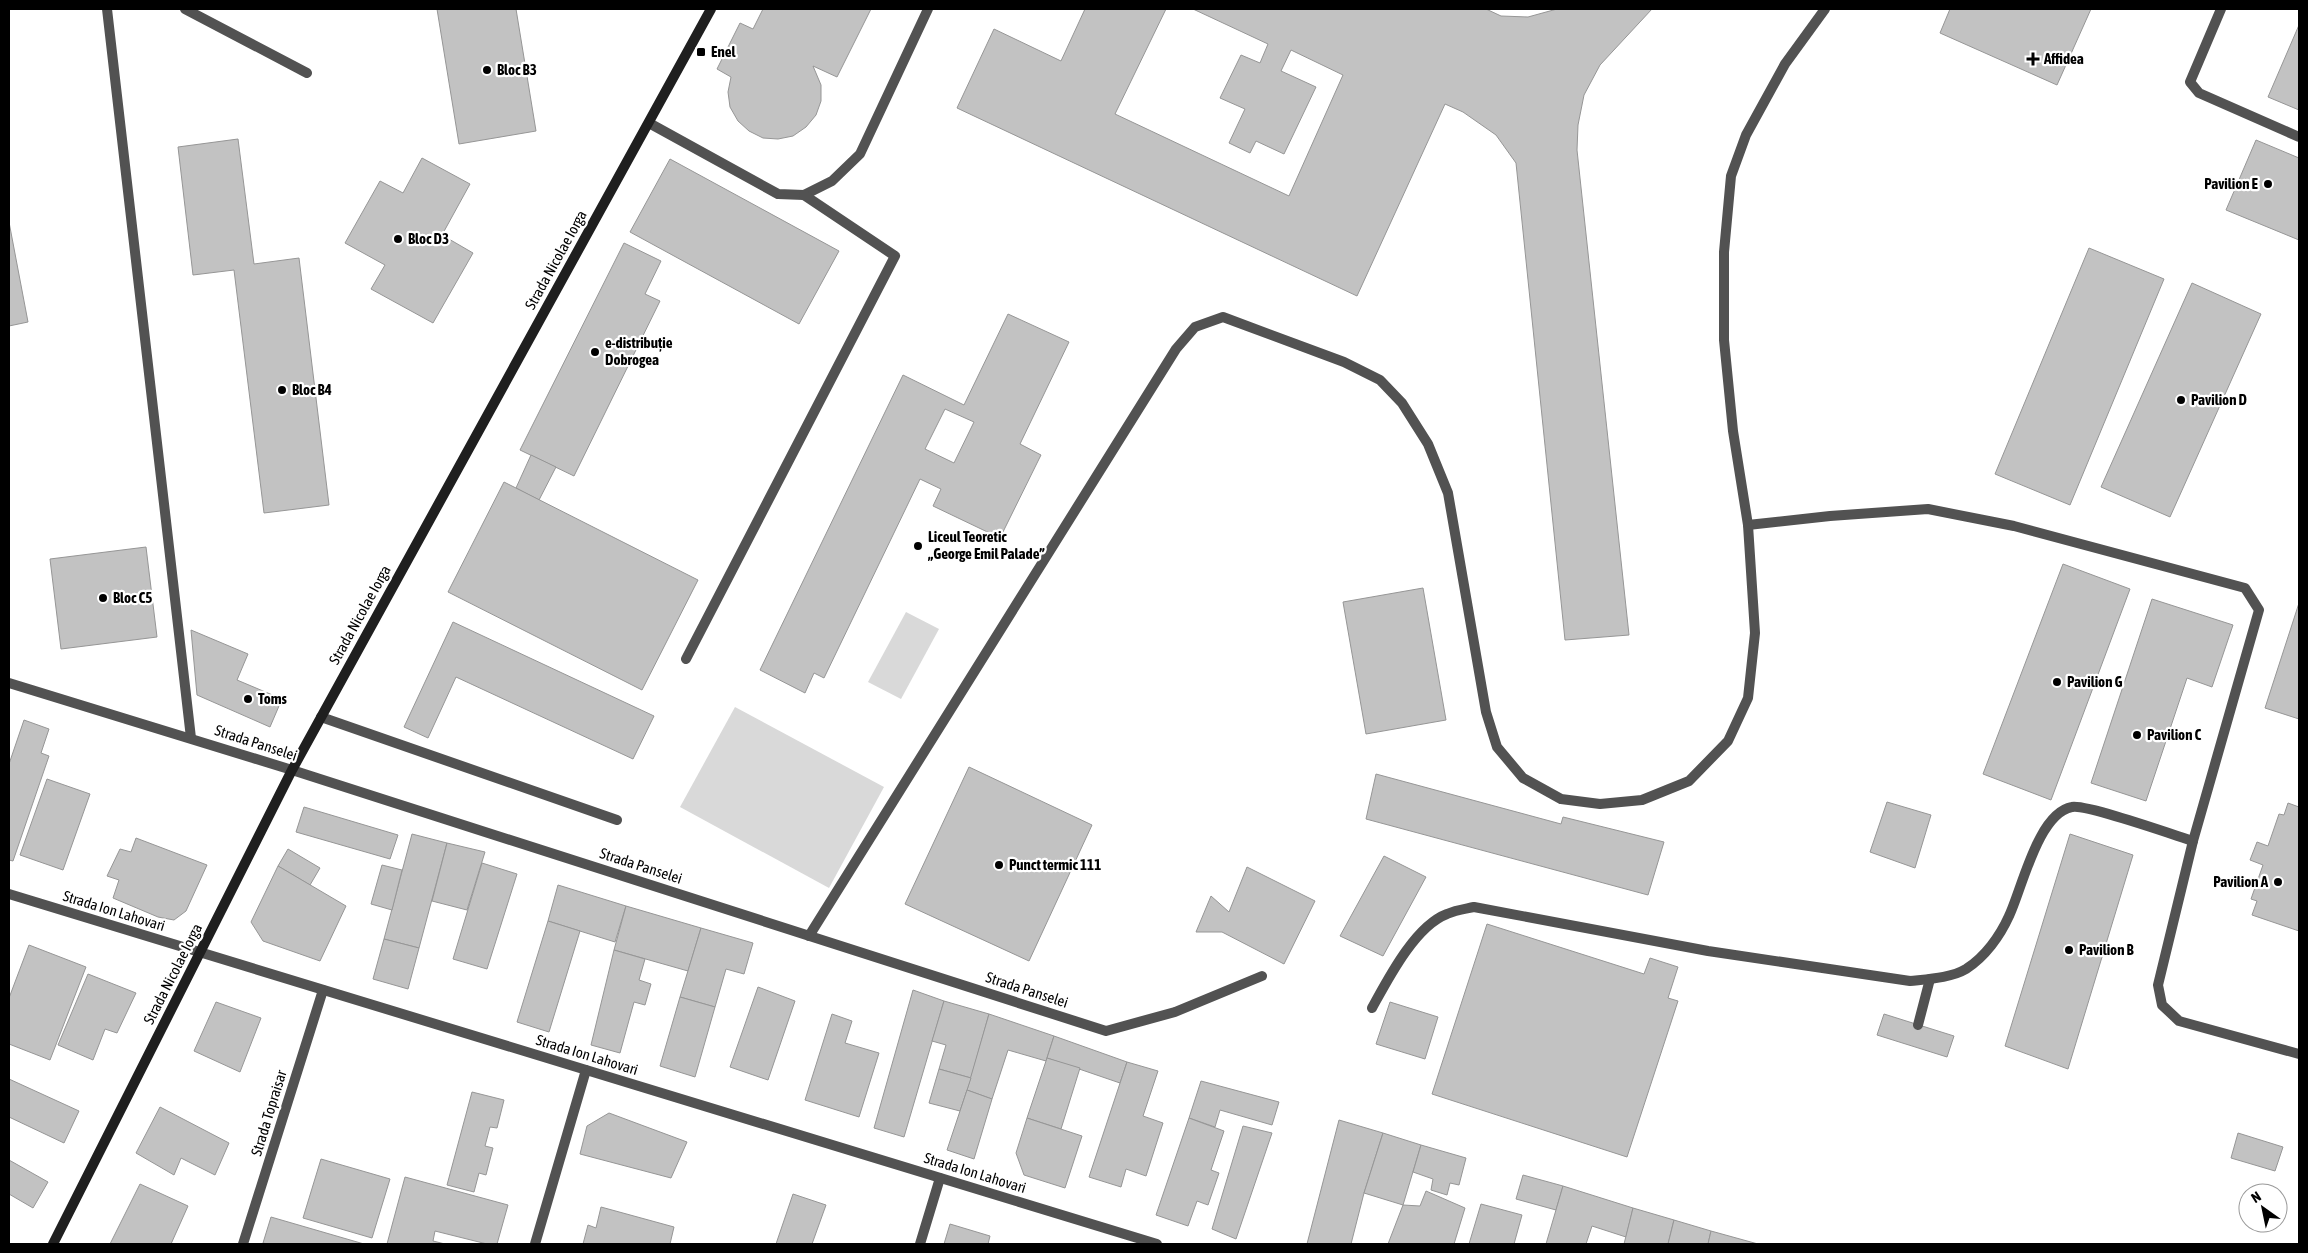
<svg xmlns="http://www.w3.org/2000/svg" width="2308" height="1253" font-family="'Asap Condensed',sans-serif">
	<rect width="100%" height="100%" fill="#fff"/>
	<g fill="#d9d9d9">
		<path d="M 906,612 L 939,629 L 901,699 L 868,682 Z"/>
		<path d="M 735,707 L 884,787 L 829,888 L 680,807 Z"/>
	</g>
	<g fill="#c2c2c2" stroke="#969696" fill-rule="evenodd">
		<path d="M 437,9 L 516,9 L 536,131 L 459,144 Z"/>
		<path d="M 763,9 L 871,9 L 837,77 L 813,66 L 821,85 L 821,101 L 816,115 L 806,127 L 793,136 L 778,139 L 763,138 L 749,131 L 738,121 L 730,107 L 728,92 L 731,77 L 717,69 L 740,23 L 753,29 Z"/>
		<path d="M 1085,9 L 1166,9 L 1115,114 L 1289,196 L 1343,75 L 1291,50 L 1281,71 L 1316,87 L 1284,154 L 1256,141 L 1250,153 L 1229,143 L 1245,109 L 1220,98 L 1241,55 L 1260,63 L 1268,44 L 1193,9 L 1486,9 L 1501,16 L 1528,17 L 1557,9 L 1652,9 L 1600,65 L 1584,95 L 1578,125 L 1577,150 L 1629,635 L 1565,640 L 1516,163 L 1496,135 L 1463,112 L 1445,104 L 1357,296 L 957,108 L 994,29 L 1061,61 Z"/>
		<path d="M 1950,9 L 2091,9 L 2057,85 L 1940,33 Z"/>
		<path d="M 2299,25 L 2299,110 L 2268,97 Z"/>
		<path d="M 238,139 L 254,264 L 299,258 L 329,505 L 264,513 L 234,270 L 193,275 L 178,147 Z"/>
		<path d="M 2256,140 L 2299,158 L 2299,240 L 2226,210 Z"/>
		<path d="M 422,158 L 470,184 L 442,235 L 473,253 L 433,323 L 371,289 L 385,265 L 345,243 L 380,181 L 403,193 Z"/>
		<path d="M 670,159 L 839,251 L 799,324 L 630,232 Z"/>
		<path d="M 9,222 L 28,322 L 9,326 Z"/>
		<path d="M 624,243 L 661,261 L 645,294 L 660,301 L 574,476 L 520,450 Z"/>
		<path d="M 2089,248 L 2164,279 L 2070,505 L 1995,474 Z"/>
		<path d="M 2192,283 L 2261,314 L 2170,517 L 2101,487 Z"/>
		<path d="M 1008,314 L 1069,342 L 1020,444 L 1041,455 L 1000,538 L 933,506 L 941,489 L 920,479 L 824,678 L 814,673 L 805,693 L 760,670 L 903,375 L 964,405 ZM 945,409 L 974,422 L 954,463 L 925,449 Z"/>
		<path d="M 531,455 L 556,467 L 539,500 L 516,488 Z"/>
		<path d="M 504,482 L 698,580 L 642,690 L 448,592 Z"/>
		<path d="M 146,547 L 157,637 L 61,649 L 50,559 Z"/>
		<path d="M 2063,564 L 2130,589 L 2051,800 L 1983,774 Z"/>
		<path d="M 1423,588 L 1446,720 L 1366,734 L 1343,602 Z"/>
		<path d="M 2152,599 L 2233,625 L 2212,687 L 2187,678 L 2146,801 L 2091,783 Z"/>
		<path d="M 2299,603 L 2299,719 L 2265,708 Z"/>
		<path d="M 453,622 L 654,716 L 633,759 L 456,677 L 428,738 L 404,727 Z"/>
		<path d="M 191,630 L 248,654 L 237,680 L 282,699 L 270,727 L 197,695 Z"/>
		<path d="M 24,720 L 49,729 L 41,753 L 49,756 L 13,861 L 9,860 L 9,764 Z"/>
		<path d="M 969,767 L 1092,825 L 1029,961 L 905,904 Z"/>
		<path d="M 1376,774 L 1561,824 L 1563,817 L 1664,842 L 1648,895 L 1366,819 Z"/>
		<path d="M 47,779 L 90,794 L 63,870 L 20,855 Z"/>
		<path d="M 1887,802 L 1931,815 L 1915,868 L 1870,852 Z"/>
		<path d="M 2288,803 L 2299,807 L 2299,931 L 2252,915 L 2257,901 L 2251,899 L 2263,865 L 2250,860 L 2257,842 L 2268,846 L 2279,814 L 2284,815 Z"/>
		<path d="M 304,807 L 398,835 L 390,859 L 296,832 Z"/>
		<path d="M 412,834 L 447,843 L 419,948 L 384,939 Z"/>
		<path d="M 2070,834 L 2133,855 L 2068,1069 L 2005,1046 Z"/>
		<path d="M 136,838 L 207,865 L 186,911 L 174,920 L 158,917 L 113,898 L 119,880 L 107,876 L 120,849 L 131,852 Z"/>
		<path d="M 447,843 L 485,852 L 467,910 L 432,901 Z"/>
		<path d="M 288,849 L 320,868 L 310,885 L 278,866 Z"/>
		<path d="M 1384,856 L 1426,877 L 1383,956 L 1340,936 Z"/>
		<path d="M 482,863 L 517,874 L 487,969 L 453,959 Z"/>
		<path d="M 382,865 L 402,870 L 392,910 L 371,904 Z"/>
		<path d="M 278,866 L 346,906 L 320,961 L 263,941 L 251,922 Z"/>
		<path d="M 1247,867 L 1315,901 L 1284,964 L 1222,932 L 1196,932 L 1211,896 L 1229,912 Z"/>
		<path d="M 558,885 L 626,906 L 615,942 L 548,921 Z"/>
		<path d="M 626,906 L 701,928 L 688,971 L 614,950 Z"/>
		<path d="M 548,921 L 580,931 L 549,1032 L 517,1022 Z"/>
		<path d="M 1487,924 L 1644,974 L 1650,958 L 1678,967 L 1668,998 L 1678,1001 L 1627,1157 L 1432,1094 Z"/>
		<path d="M 701,928 L 753,943 L 744,974 L 726,969 L 715,1007 L 680,997 Z"/>
		<path d="M 384,939 L 419,948 L 408,989 L 373,979 Z"/>
		<path d="M 29,945 L 86,967 L 50,1060 L 9,1044 L 9,998 Z"/>
		<path d="M 614,950 L 645,959 L 639,980 L 651,984 L 645,1005 L 634,1002 L 620,1053 L 591,1045 Z"/>
		<path d="M 88,974 L 136,993 L 117,1033 L 105,1029 L 93,1060 L 58,1045 Z"/>
		<path d="M 758,987 L 795,1001 L 768,1080 L 730,1067 Z"/>
		<path d="M 913,990 L 944,1001 L 904,1137 L 874,1128 Z"/>
		<path d="M 680,997 L 715,1007 L 695,1077 L 660,1066 Z"/>
		<path d="M 944,1001 L 989,1014 L 971,1078 L 939,1069 L 946,1045 L 932,1041 Z"/>
		<path d="M 216,1002 L 261,1018 L 240,1072 L 194,1051 Z"/>
		<path d="M 1390,1002 L 1438,1017 L 1425,1059 L 1376,1044 Z"/>
		<path d="M 832,1014 L 852,1021 L 845,1043 L 879,1053 L 859,1117 L 805,1100 Z"/>
		<path d="M 989,1014 L 1054,1036 L 1046,1061 L 1008,1050 L 992,1099 L 967,1090 Z"/>
		<path d="M 1884,1014 L 1954,1036 L 1947,1057 L 1877,1035 Z"/>
		<path d="M 1054,1036 L 1127,1062 L 1120,1083 L 1047,1058 Z"/>
		<path d="M 1047,1058 L 1080,1068 L 1061,1129 L 1027,1118 Z"/>
		<path d="M 1127,1062 L 1158,1071 L 1143,1116 L 1163,1123 L 1146,1176 L 1126,1169 L 1121,1187 L 1089,1177 Z"/>
		<path d="M 939,1069 L 971,1078 L 960,1111 L 929,1103 Z"/>
		<path d="M 9,1079 L 79,1111 L 64,1143 L 9,1117 Z"/>
		<path d="M 1201,1081 L 1279,1102 L 1272,1125 L 1220,1110 L 1215,1127 L 1189,1118 Z"/>
		<path d="M 967,1090 L 992,1099 L 974,1159 L 947,1150 Z"/>
		<path d="M 472,1092 L 504,1100 L 497,1128 L 490,1127 L 485,1146 L 493,1148 L 486,1175 L 479,1173 L 474,1192 L 447,1185 Z"/>
		<path d="M 160,1107 L 229,1143 L 215,1175 L 181,1158 L 174,1175 L 136,1153 Z"/>
		<path d="M 609,1113 L 687,1142 L 671,1178 L 580,1154 L 587,1126 Z"/>
		<path d="M 1027,1118 L 1082,1136 L 1065,1188 L 1024,1175 L 1016,1153 Z"/>
		<path d="M 1189,1118 L 1224,1131 L 1211,1170 L 1219,1173 L 1208,1205 L 1197,1201 L 1188,1226 L 1156,1215 Z"/>
		<path d="M 1339,1120 L 1383,1133 L 1364,1193 L 1351,1244 L 1307,1244 Z"/>
		<path d="M 1243,1126 L 1272,1133 L 1236,1239 L 1212,1229 Z"/>
		<path d="M 1383,1133 L 1421,1145 L 1403,1205 L 1364,1193 Z"/>
		<path d="M 2238,1133 L 2283,1147 L 2275,1171 L 2231,1158 Z"/>
		<path d="M 1421,1145 L 1466,1158 L 1459,1185 L 1450,1183 L 1447,1195 L 1431,1190 L 1433,1179 L 1413,1172 Z"/>
		<path d="M 321,1159 L 390,1179 L 372,1238 L 303,1218 Z"/>
		<path d="M 9,1160 L 48,1182 L 33,1208 L 9,1194 Z"/>
		<path d="M 1523,1175 L 1563,1186 L 1556,1210 L 1516,1199 Z"/>
		<path d="M 405,1177 L 508,1205 L 497,1244 L 487,1244 L 435,1231 L 433,1241 L 445,1244 L 387,1244 Z"/>
		<path d="M 140,1184 L 188,1206 L 171,1244 L 110,1244 Z"/>
		<path d="M 1563,1186 L 1633,1208 L 1626,1237 L 1592,1226 L 1586,1244 L 1546,1244 Z"/>
		<path d="M 1426,1191 L 1465,1208 L 1454,1244 L 1388,1244 L 1403,1205 L 1420,1206 Z"/>
		<path d="M 793,1194 L 826,1205 L 812,1244 L 776,1244 Z"/>
		<path d="M 1481,1204 L 1522,1215 L 1514,1244 L 1469,1244 Z"/>
		<path d="M 601,1207 L 674,1227 L 670,1244 L 583,1244 L 588,1225 L 596,1228 Z"/>
		<path d="M 1633,1208 L 1674,1220 L 1668,1244 L 1624,1244 Z"/>
		<path d="M 271,1217 L 364,1244 L 267,1244 L 263,1243 Z"/>
		<path d="M 1674,1220 L 1711,1231 L 1708,1244 L 1668,1244 Z"/>
		<path d="M 950,1224 L 990,1236 L 988,1244 L 944,1244 Z"/>
		<path d="M 1711,1231 L 1758,1244 L 1708,1244 Z"/>
	</g>
	<g fill="none" stroke-linecap="round" stroke-linejoin="round">
		<g stroke="#525252" stroke-width="10">
			<path d="M 2221,9 L 2190,82 L 2199,93 L 2299,137"/>
			<path d="M 649,123 L 778,194 L 804,195 L 832,181 L 860,154 L 928,9"/>
			<path d="M 1748,525 L 1830,516 L 1928,509 L 2014,526 L 2245,588 L 2259,610 L 2193,841 L 2158,985 L 2162,1005 L 2179,1021 L 2299,1054"/>
			<path d="M 686,659 L 895,256 L 804,195"/>
			<path d="M 321,717 L 617,820"/>
			<path d="M 292,770 L 1106,1031 L 1175,1012 L 1262,976"/>
			<path d="M 809,936 L 1176,349 L 1195,327 L 1223,317 L 1344,362 L 1380,380 L 1402,403 L 1428,444 L 1448,493 L 1486,712 L 1497,747 L 1523,778 L 1561,799 L 1600,804 L 1642,800 L 1689,781 L 1728,741 L 1748,698 L 1755,633 L 1748,525 L 1733,431 L 1724,340 L 1724,252 L 1731,176 L 1746,135 L 1785,64 L 1825,9"/>
			<path d="M 1372,1008 C 1388,979 1415,926 1447,914 C 1456,910 1465,909 1474,907 L 1708,951 L 1910,981 C 1928,979 1951,978 1966,969 C 1985,957 2000,936 2009,916 C 2022,889 2038,813 2072,807 C 2086,804 2174,835 2193,841"/>
			<path d="M 1918,1025 L 1930,979"/>
		</g>
		<g stroke="#525252" stroke-width="10">
			<path d="M 107,9 L 191,738"/>
			<path d="M 185,9 L 307,73"/>
			<path d="M 9,683 L 292,770"/>
			<path d="M 9,894 L 1157,1244"/>
			<path d="M 243,1244 L 323,990"/>
			<path d="M 535,1244 L 586,1070"/>
			<path d="M 920,1244 L 940,1178"/>
		</g>
		<path stroke="#1f1f1f" stroke-width="10" d="M 53,1244 L 292,770 L 711,9"/>
	</g>
	<g fill="#000" stroke="#fff" stroke-width="2">
		<rect x="696" y="47" width="10" height="10" rx="2.5"/>
		<path d="M2030.5 51.5h5v5h5v5h-5v5h-5v-5h-5v-5h5z"/>
		<circle cx="487" cy="70" r="5"/>
		<circle cx="2268" cy="184" r="5"/>
		<circle cx="398" cy="239" r="5"/>
		<circle cx="595" cy="352" r="5"/>
		<circle cx="282" cy="390" r="5"/>
		<circle cx="2181" cy="400" r="5"/>
		<circle cx="918" cy="546" r="5"/>
		<circle cx="103" cy="598" r="5"/>
		<circle cx="2057" cy="682" r="5"/>
		<circle cx="248" cy="699" r="5"/>
		<circle cx="2137" cy="735" r="5"/>
		<circle cx="999" cy="865" r="5"/>
		<circle cx="2278" cy="882" r="5"/>
		<circle cx="2069" cy="950" r="5"/>
	</g>
	<g text-anchor="middle" stroke-width="4.5" stroke-linejoin="round" paint-order="stroke">
		<g font-size="15" font-weight="bold" fill="#000" stroke="#fff" text-anchor="start">
			<text x="711" y="57">Enel</text>
			<text x="2044" y="64">Affidea</text>
			<text x="497" y="75">Bloc B3</text>
			<text x="2258" y="189" text-anchor="end">Pavilion E</text>
			<text x="408" y="244">Bloc D3</text>
			<text x="605" y="348">e-distribuție<tspan x="605" dy="17">Dobrogea</tspan></text>
			<text x="292" y="395">Bloc B4</text>
			<text x="2191" y="405">Pavilion D</text>
			<text x="928" y="542">Liceul Teoretic<tspan x="928" dy="17">„George Emil Palade”</tspan></text>
			<text x="113" y="603">Bloc C5</text>
			<text x="2067" y="687">Pavilion G</text>
			<text x="258" y="704">Toms</text>
			<text x="2147" y="740">Pavilion C</text>
			<text x="1009" y="870">Punct termic 111</text>
			<text x="2268" y="887" text-anchor="end">Pavilion A</text>
			<text x="2079" y="955">Pavilion B</text>
		</g>
		<g font-size="15" fill="#000" stroke="#fff">
			<text transform="translate(556 260) rotate(-61)" y="5">Strada Nicolae Iorga</text>
			<text transform="translate(360 615) rotate(-61)" y="5">Strada Nicolae Iorga</text>
			<text transform="translate(256 743) rotate(18)" y="5">Strada Panselei</text>
			<text transform="translate(641 866) rotate(18)" y="5">Strada Panselei</text>
			<text transform="translate(114 911) rotate(17)" y="5">Strada Ion Lahovari</text>
			<text transform="translate(173 974) rotate(-63)" y="5">Strada Nicolae Iorga</text>
			<text transform="translate(1027 990) rotate(18)" y="5">Strada Panselei</text>
			<text transform="translate(587 1055) rotate(17)" y="5">Strada Ion Lahovari</text>
			<text transform="translate(269 1113) rotate(-73)" y="5">Strada Topraisar</text>
			<text transform="translate(975 1173) rotate(17)" y="5">Strada Ion Lahovari</text>
		</g>
	</g>
	<rect width="2308" height="1253" fill="none" stroke="#000000" stroke-width="20"/>
	<g transform="translate(2263 1208) rotate(327)"><circle r="24" fill="#ffffff" stroke="#999999"/>
	<path d="M0-4L9 19L0 12L-9 19Z" fill="#000000"/>
	<text y="-8" font-size="14" font-weight="bold" text-anchor="middle" fill="#000000">N</text>
	</g>
</svg>
